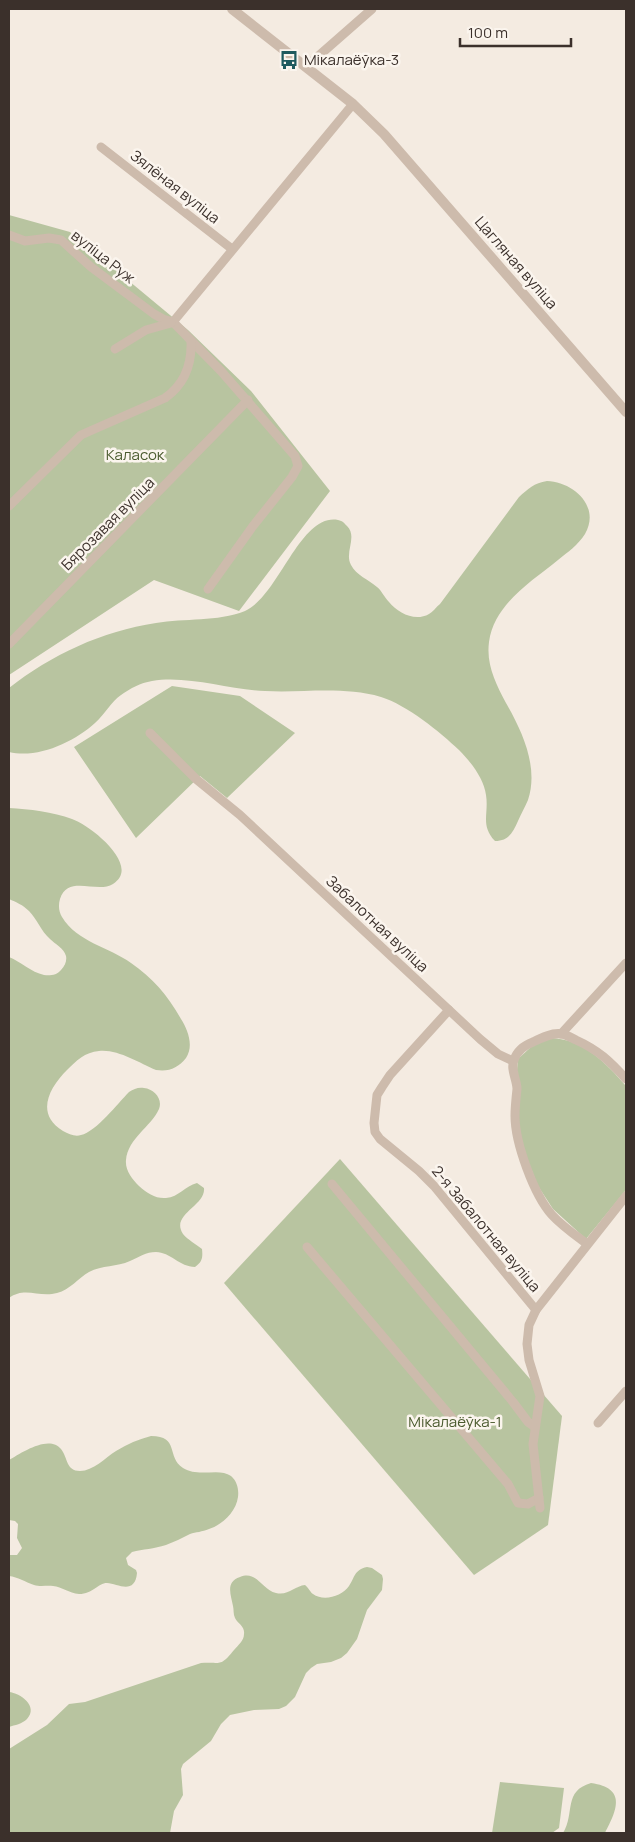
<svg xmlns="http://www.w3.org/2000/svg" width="635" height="1842" font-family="Manrope,sans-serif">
	<rect width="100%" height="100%" fill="#f4ebe1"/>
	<g fill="#b8c4a0">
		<path d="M 9,215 L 70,232 L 188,330 L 251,391 L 330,491 L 239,611 L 154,580 L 9,675 Z"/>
		<path d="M 547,481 C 573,482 601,506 585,534 C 578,545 568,552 558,560 C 531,582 494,604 489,642 C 486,665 496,684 506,703 C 522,731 539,767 528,800 C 525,807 521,814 518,821 C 513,832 509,841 495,841 C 480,825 489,814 486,795 C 484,779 471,762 459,750 C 440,732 407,705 381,697 C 343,686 304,693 265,691 C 228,690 189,675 152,681 C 140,683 131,688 121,695 C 111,702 105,714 95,723 C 74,742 38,759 9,752 L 9,688 C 51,655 102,631 156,623 C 185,618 217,622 245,611 C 279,596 300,513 338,520 C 343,521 344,523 347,526 C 358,537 344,552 351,565 C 356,575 369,580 377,587 C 382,591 384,597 389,602 C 398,613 415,622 429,614 C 433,612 436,607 440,604 L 519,497 C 528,489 534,483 547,481 Z"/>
		<path d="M 172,686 L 240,696 L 295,733 L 227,798 L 200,776 L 136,838 L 74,747 Z"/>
		<path d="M 9,808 C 29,809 53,812 72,819 C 90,825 142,866 113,884 C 97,894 68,874 60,899 C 58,906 59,912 62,917 C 77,942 109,947 131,963 C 153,978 168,996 181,1019 C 188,1030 194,1046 186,1058 C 178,1068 169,1072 156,1070 C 139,1063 118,1049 99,1051 C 85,1052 76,1061 67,1070 C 49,1088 35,1114 63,1131 C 69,1134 75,1137 81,1135 C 96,1132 118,1103 129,1092 C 134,1089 138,1087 144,1088 C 154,1089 163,1099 159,1109 C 151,1127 128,1138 126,1160 C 125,1170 132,1179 139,1186 C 147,1193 156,1199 166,1198 C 179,1197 185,1186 197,1183 L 204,1188 C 206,1206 170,1214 183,1234 C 188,1240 196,1244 202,1249 C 203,1258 202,1262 195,1267 C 180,1267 170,1252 156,1252 C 146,1252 139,1257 130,1261 C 117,1267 102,1265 89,1272 C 78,1278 70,1290 57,1293 C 39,1298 25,1286 9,1298 L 9,957 C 21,962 31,972 44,975 C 50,976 57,975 61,970 C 65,966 67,961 66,956 C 64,948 55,944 50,939 C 41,931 37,919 29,911 C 23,905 16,902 9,899 Z"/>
		<path d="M 551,1038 C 583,1039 606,1063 626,1086 L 626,1190 L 586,1239 L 553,1209 L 538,1186 L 528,1161 L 519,1132 L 517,1070 L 518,1059 L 532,1046 Z"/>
		<path d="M 340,1159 L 562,1416 L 548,1525 L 474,1575 L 224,1283 Z"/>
		<path d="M 151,1436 C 180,1436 166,1457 183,1468 C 199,1478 219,1467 231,1476 C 237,1481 239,1489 238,1497 C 236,1512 222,1525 209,1529 C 202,1532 196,1532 190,1534 C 182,1538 174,1542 166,1545 C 154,1549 143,1549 132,1552 L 126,1558 L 128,1565 L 136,1570 L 137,1573 C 135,1595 118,1584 107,1583 C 98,1583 93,1594 79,1594 C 69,1593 62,1587 53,1586 C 47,1585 41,1587 34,1585 C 25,1582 18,1577 9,1576 L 9,1555 L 17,1555 L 22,1548 L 17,1538 L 18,1524 L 15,1521 L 9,1520 L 9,1460 C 21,1453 49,1434 61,1449 C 68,1458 66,1471 80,1471 C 93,1471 105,1458 116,1451 C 127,1444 139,1439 151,1436 Z"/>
		<path d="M 367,1567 L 372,1568 L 382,1575 L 383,1579 L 382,1590 L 367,1610 L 357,1639 L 347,1653 L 341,1658 L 331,1662 L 317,1664 L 311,1668 L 306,1673 L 295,1697 L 286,1706 L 279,1709 L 254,1710 L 230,1715 L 221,1724 L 211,1741 L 183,1764 L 181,1769 L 183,1795 L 174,1811 L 170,1833 L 9,1833 L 9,1749 L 47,1725 L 69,1704 L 85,1702 L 201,1663 C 222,1662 220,1667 234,1650 C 238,1645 244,1641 244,1634 C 245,1626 238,1624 235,1618 C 233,1614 234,1610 233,1606 C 231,1595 225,1582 240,1577 C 257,1570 262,1590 276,1593 C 288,1596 295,1586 305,1585 C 309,1588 310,1592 313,1594 C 324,1602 342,1596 349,1586 C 355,1577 354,1570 367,1567 Z"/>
		<path d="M 9,1692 C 20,1693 39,1706 27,1719 C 22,1724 15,1725 9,1727 Z"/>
		<path d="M 500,1782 L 564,1788 L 559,1828 L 552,1833 L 492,1833 Z"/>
		<path d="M 591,1783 C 627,1788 617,1810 605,1833 L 563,1833 C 575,1813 563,1791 591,1783 Z"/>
	</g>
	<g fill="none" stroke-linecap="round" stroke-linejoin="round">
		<g stroke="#cdbbac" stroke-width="9">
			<path d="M 307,66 L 372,9"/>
			<path d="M 101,147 L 232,249"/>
			<path d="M 9,235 L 25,241 L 49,238 L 61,240 L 91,267 L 154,314 L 163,319 L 173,322"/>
			<path d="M 173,322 L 221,371 L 295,456 L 298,466 L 292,477 L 253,526 L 208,589"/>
			<path d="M 173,322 L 353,104"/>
			<path d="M 115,349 L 146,330 L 171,323"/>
			<path d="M 9,506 L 81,435 L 165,398 C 185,384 192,365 191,341"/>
			<path d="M 9,644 L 248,400"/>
			<path d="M 150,733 L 196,779 L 240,815 L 480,1039 L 498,1054 L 513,1061"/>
			<path d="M 449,1010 L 390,1075 L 382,1087 L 377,1095 L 374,1123 L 375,1132 L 380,1139 L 419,1171 L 434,1186 L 536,1310"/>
			<path d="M 561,1034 L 626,963"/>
			<path d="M 332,1184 L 513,1402 L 528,1422 L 535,1427"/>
			<path d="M 587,1244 C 575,1235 562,1226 552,1215 C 534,1195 515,1143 515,1116 C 515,1107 516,1098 517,1089 C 517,1080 510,1069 514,1060 C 517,1051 525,1045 533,1042 C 541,1038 553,1032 562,1034 C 567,1035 572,1038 576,1040 C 598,1050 610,1061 626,1079"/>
			<path d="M 307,1247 L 508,1484 L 518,1503 L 528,1504 L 539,1498"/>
			<path d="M 598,1423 L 626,1391"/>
			<path d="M 540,1508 L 533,1444 L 540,1396 L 529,1360 L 527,1344 L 529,1325 L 536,1310 L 626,1196"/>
		</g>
		<path stroke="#cdbbac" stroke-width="10" d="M 232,9 L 353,104 L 384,134 L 626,412"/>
	</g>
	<defs>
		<g id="bus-bare" transform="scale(1.5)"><path d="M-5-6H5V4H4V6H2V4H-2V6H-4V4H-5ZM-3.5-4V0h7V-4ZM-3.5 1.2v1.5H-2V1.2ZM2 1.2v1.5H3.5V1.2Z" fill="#1f5a5e" stroke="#fbf5ee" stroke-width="2.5" paint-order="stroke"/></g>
	</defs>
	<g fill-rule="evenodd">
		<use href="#bus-bare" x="289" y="60"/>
	</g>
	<g text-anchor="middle" stroke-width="5" stroke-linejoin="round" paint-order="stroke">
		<g font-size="15" fill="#3b302b" stroke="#fbf5ee" text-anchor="start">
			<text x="304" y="65">Мікалаёўка-3</text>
		</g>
		<g font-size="15" fill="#3b302b" stroke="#fbf5ee">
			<text transform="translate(175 187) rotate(38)" y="5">Зялёная вуліца</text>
			<text transform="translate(103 257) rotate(38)" y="5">вуліца Руж</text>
			<text transform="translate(516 263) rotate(49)" y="5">Цагляная вуліца</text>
			<text transform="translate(108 524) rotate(-45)" y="5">Бярозавая вуліца</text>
			<text transform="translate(377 924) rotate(43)" y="5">Забалотная вуліца</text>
			<text transform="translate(486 1229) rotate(50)" y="5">2-я Забалотная вуліца</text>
		</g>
		<g font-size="15" fill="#4a5a2e" stroke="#fbf5ee">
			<text x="135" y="460">Каласок</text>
			<text x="455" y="1427">Мікалаёўка-1</text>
		</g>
	</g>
	<rect width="635" height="1842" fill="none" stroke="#3b302b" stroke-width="20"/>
	<path d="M460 38v8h111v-8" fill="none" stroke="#3b302b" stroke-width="2.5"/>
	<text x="468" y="38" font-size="15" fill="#3b302b" stroke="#fbf5ee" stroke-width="4" paint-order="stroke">100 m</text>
</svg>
